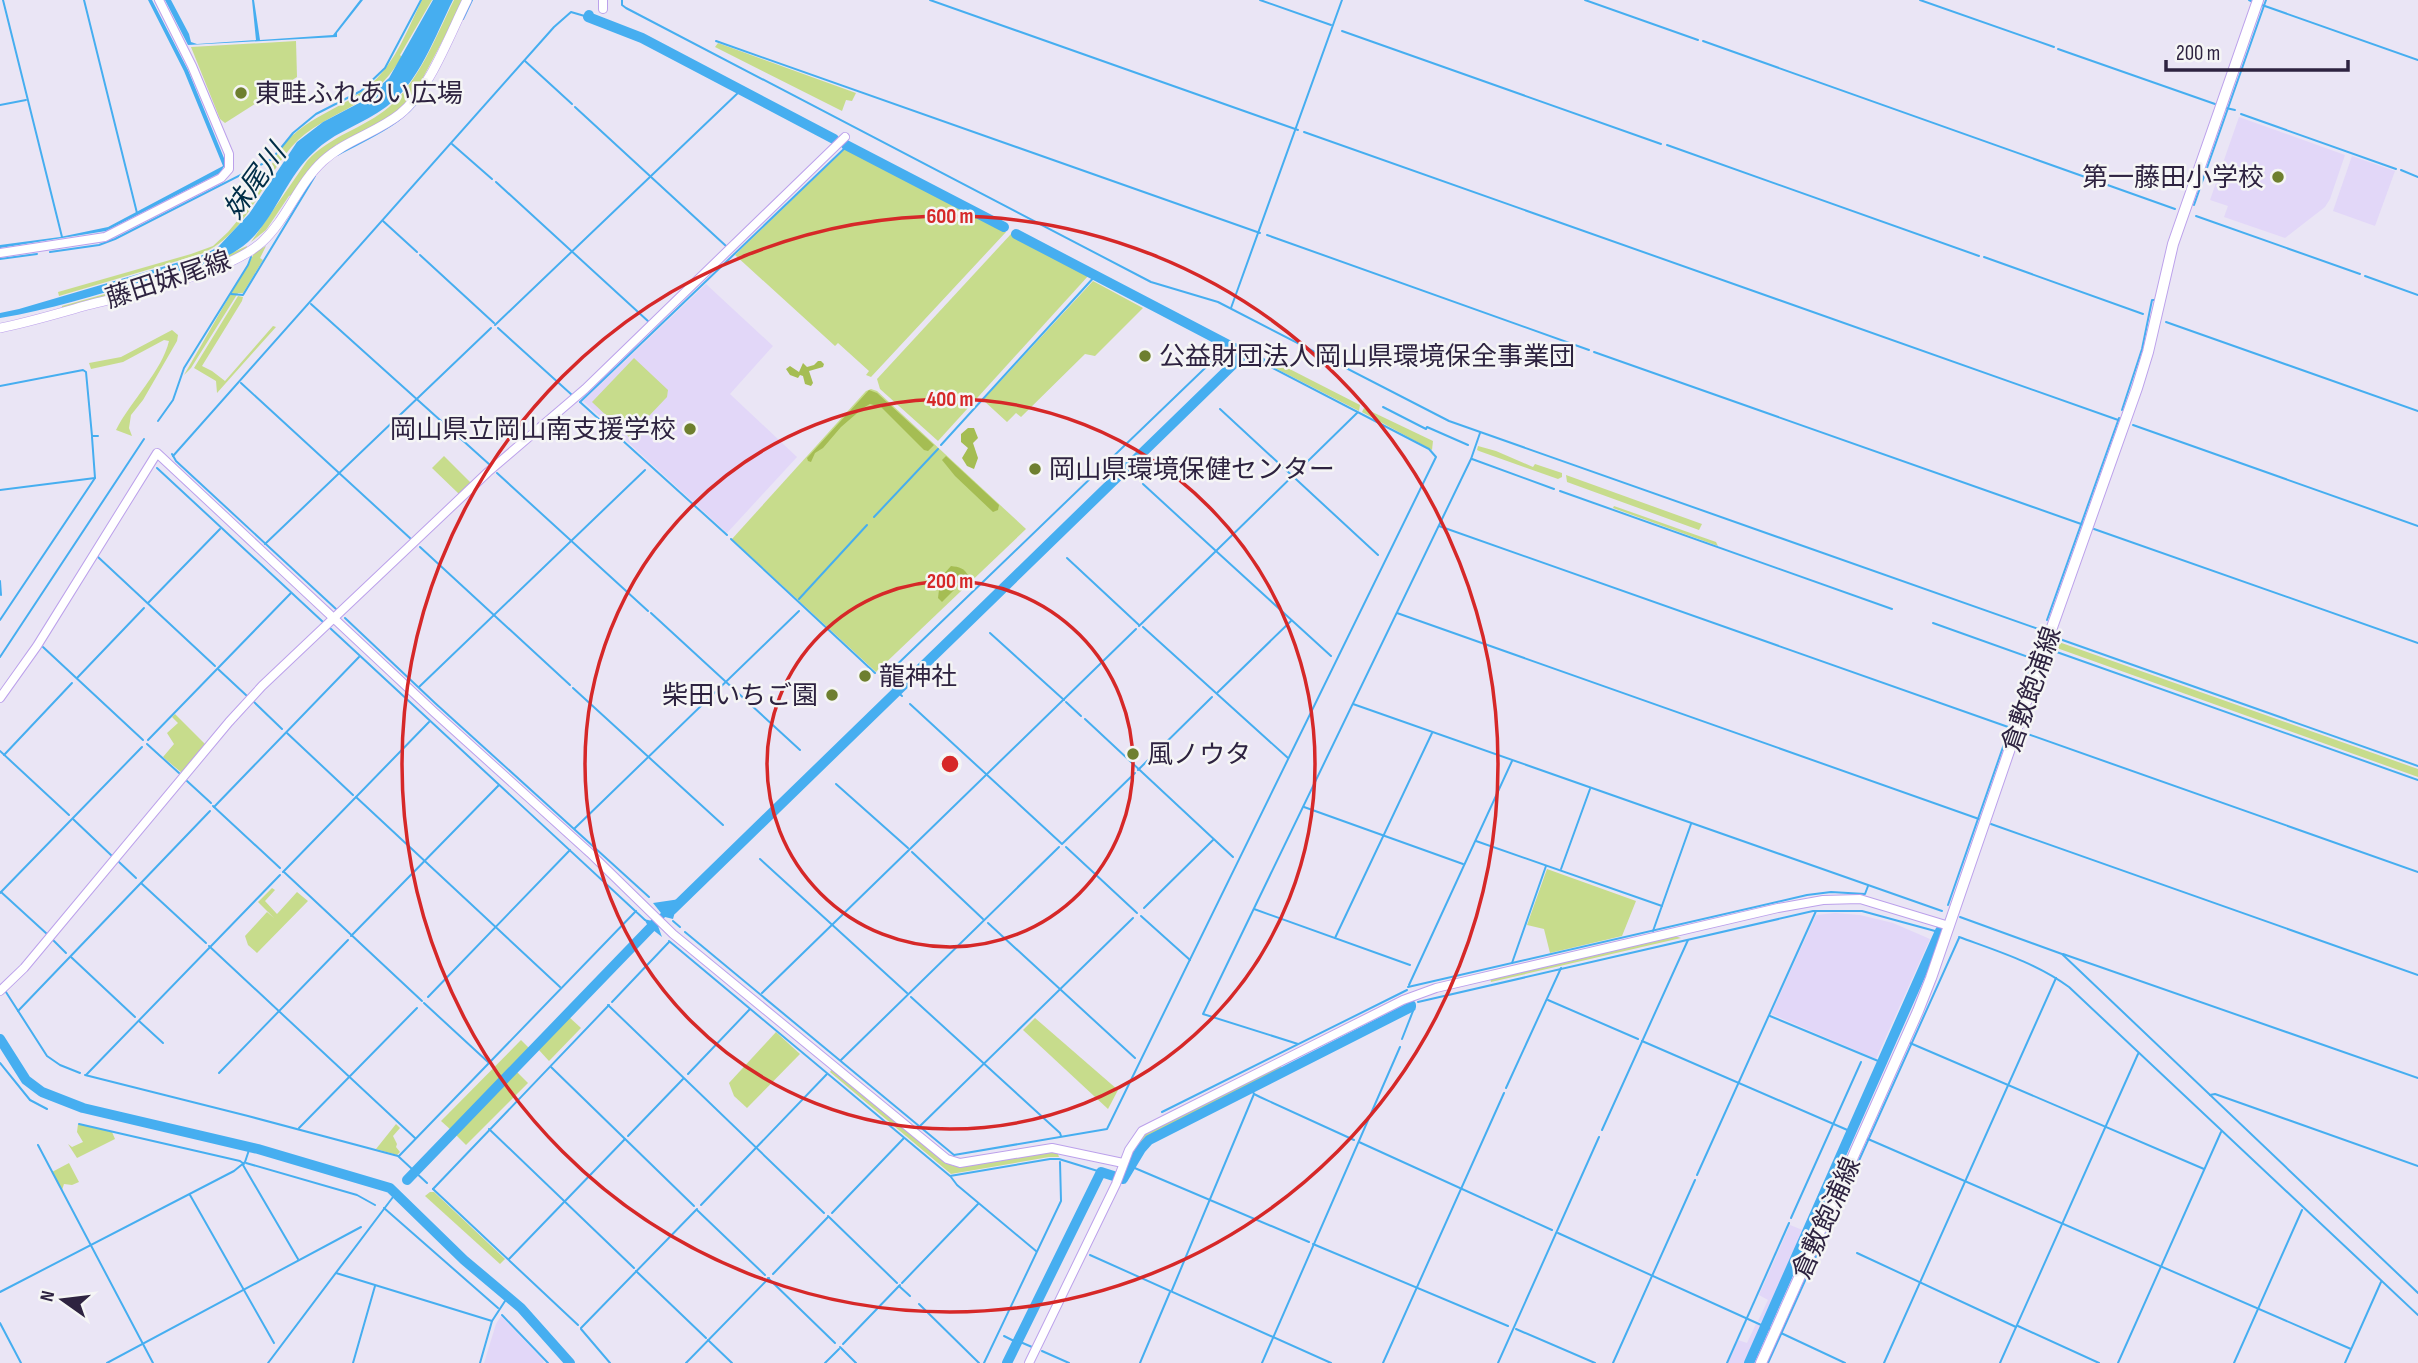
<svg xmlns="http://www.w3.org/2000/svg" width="2418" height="1363" font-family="'Sofia Sans Condensed','Noto Sans JP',sans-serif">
	<rect width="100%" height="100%" fill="#eae5f5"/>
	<g fill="#e2d7f8">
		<path d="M 2239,117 L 2345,155 L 2330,199 L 2325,207 L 2285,238 L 2224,217 L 2228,206 L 2210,200 Z"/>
		<path d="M 2352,156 L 2395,171 L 2375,226 L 2333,211 Z"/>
		<path d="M 706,284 L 773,346 L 730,394 L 797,457 L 727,533 L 583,401 Z"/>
		<path d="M 1835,913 L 1860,915 L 1893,923 L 1930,939 L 1876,1059 L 1771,1014 L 1816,915 Z"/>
		<path d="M 1790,1225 L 1805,1231 L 1762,1323 L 1758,1321 L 1768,1300 L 1759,1295 Z"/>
		<path d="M 501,1316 L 544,1361 L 543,1363 L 484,1363 L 496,1324 Z"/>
		<path d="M 1756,1324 L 1761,1326 L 1745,1363 L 1728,1363 L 1738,1340 L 1747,1343 Z"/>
	</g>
	<g fill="#c7dc8c">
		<path d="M 422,0 L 432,0 L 400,55 L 402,57 C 391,74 379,89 362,100 C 341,114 317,122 298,140 C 262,176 251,232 201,254 L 59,296 L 58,292 L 191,254 L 213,246 L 228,232 L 243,214 L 274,167 L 272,164 C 295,116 337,115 372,83 C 396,62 408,28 422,0 Z"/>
		<path d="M 454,0 L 464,0 L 416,91 L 396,114 L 336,145 L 294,194 L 289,196 L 266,230 L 251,242 L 307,161 C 331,135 363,129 389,107 C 420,80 436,36 454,0 Z"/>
		<path d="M 296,41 L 297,77 L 225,123 L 220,119 L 191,47 Z"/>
		<path d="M 718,43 L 856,93 L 852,101 L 846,100 L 842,111 L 715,47 Z"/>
		<path d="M 846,148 L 1006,232 L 871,377 L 866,375 L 869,371 L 838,343 L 835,346 L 735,255 Z"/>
		<path d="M 1011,234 L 1089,275 L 938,441 L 880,389 L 877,379 Z"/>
		<path d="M 247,246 L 246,250 L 217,265 L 146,287 L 62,308 L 62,306 L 198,268 Z"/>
		<path d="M 266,246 L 260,258 L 263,260 L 243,293 L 238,293 L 191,368 L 184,375 L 255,252 Z"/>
		<path d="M 1093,281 L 1143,308 L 1095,356 L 1085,354 L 1021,417 L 1016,413 L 1007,422 L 983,400 Z"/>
		<path d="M 238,296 L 243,297 L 242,301 L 202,366 L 212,371 L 225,381 L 273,326 L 276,327 L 217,393 L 216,381 L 194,368 Z"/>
		<path d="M 172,330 L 178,335 L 177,341 L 143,400 L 131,415 L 129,428 L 132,436 L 116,430 C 130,402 162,371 169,341 L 164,340 L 123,362 L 91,369 L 89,363 L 121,357 Z"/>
		<path d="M 634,358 L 668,390 L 667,397 L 629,437 L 592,402 Z"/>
		<path d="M 1270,359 L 1360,405 L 1359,411 L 1265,363 Z"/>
		<path d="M 871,389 L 877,391 L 1026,529 L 876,672 L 732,539 L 866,391 Z"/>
		<path d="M 1364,408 L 1433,441 L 1432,450 L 1362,412 Z"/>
		<path d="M 1478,446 L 1496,451 L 1533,467 L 1535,464 L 1562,473 L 1562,477 L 1558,479 L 1479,451 L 1477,450 Z"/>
		<path d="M 444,456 L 471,483 L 459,494 L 432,468 Z"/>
		<path d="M 1566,475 L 1702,524 L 1699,530 L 1567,482 Z"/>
		<path d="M 1614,506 L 1716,542 L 1718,546 L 1613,508 Z"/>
		<path d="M 2056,641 L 2418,769 L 2418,777 L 2054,647 Z"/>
		<path d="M 175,714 L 206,745 L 182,773 L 163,757 L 174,744 L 167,733 L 178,723 L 172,717 Z"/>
		<path d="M 1547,869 L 1636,901 L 1622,936 L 1550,953 L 1544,929 L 1527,925 Z"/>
		<path d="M 272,888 L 275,890 L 265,901 L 277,914 L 297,892 L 308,901 L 257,953 L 248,945 L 245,936 L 267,912 L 274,918 L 258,902 Z"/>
		<path d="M 1675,936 L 1681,938 L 1491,982 L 1490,978 Z"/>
		<path d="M 569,1017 L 581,1028 L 549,1061 L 538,1049 Z"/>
		<path d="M 1035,1018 L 1118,1090 L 1108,1109 L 1023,1030 Z"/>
		<path d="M 776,1032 L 800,1054 L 747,1108 L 734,1096 L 729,1083 Z"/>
		<path d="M 521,1040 L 530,1049 L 451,1130 L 441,1121 Z"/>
		<path d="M 1277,1066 L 1284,1068 L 1152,1135 L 1141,1145 L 1131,1161 L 1129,1159 C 1134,1148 1140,1139 1149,1131 Z"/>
		<path d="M 832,1069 L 953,1166 L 1048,1150 L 1057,1151 L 1059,1157 L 1049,1157 L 951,1174 L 830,1072 Z"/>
		<path d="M 516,1071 L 528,1083 L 466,1145 L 455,1134 Z"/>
		<path d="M 78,1124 L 112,1132 L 115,1139 L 77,1158 L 68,1144 L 72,1147 L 83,1142 L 77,1132 Z"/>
		<path d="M 396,1124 L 400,1128 L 393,1136 L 397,1144 L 396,1147 L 400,1152 L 397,1155 L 376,1149 Z"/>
		<path d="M 69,1163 L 79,1182 L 72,1185 L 64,1184 L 62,1190 L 52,1172 Z"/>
		<path d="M 430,1192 L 434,1192 L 505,1259 L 500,1264 L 425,1196 Z"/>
	</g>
	<g fill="#a5bd53">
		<path d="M 818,361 L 821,361 L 824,364 L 823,367 L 809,371 L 813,383 L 811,386 L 805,384 L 803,376 L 800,375 L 798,378 L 790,375 L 786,369 L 790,366 L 799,372 L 803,363 L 807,367 L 814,365 Z"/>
		<path d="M 869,390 L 877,393 L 934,445 L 928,451 L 924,450 L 881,407 L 870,404 L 863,408 L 841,427 L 823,448 L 815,453 L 811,462 L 808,461 L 807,458 Z"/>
		<path d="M 968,428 L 974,428 L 978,438 L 973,443 L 978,458 L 974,469 L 967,466 L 962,458 L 968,448 L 961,442 L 961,434 Z"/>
		<path d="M 946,456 L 999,505 L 998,510 L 993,512 L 955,476 L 942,460 Z"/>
		<path d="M 951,566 C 959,567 965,568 968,576 L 942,602 L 938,598 L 939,590 L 948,587 L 941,580 L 943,575 Z"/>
	</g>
	<g fill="#46aef0">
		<path d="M 148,0 L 152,0 L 188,70 L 226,163 L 220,173 L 106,231 L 0,248 L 0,245 L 60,237 L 108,227 L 223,166 L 184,71 Z"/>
		<path d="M 165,0 L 171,0 L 189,34 L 191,42 L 197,44 L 256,40 L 252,0 L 254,0 L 260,40 L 333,35 L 360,0 L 363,0 L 337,33 L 337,37 L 188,45 Z"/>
		<path d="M 433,0 L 453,0 C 435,36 419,83 386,107 C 363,124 334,132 314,152 C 286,177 276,217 248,242 C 221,266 178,272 144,281 C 96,295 49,310 0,318 L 0,313 L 19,309 L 203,255 L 218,247 L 249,214 L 297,142 L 323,122 L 363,101 L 389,78 Z"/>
		<path d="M 680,899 L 683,903 L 675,912 L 673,919 L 665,917 L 658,926 L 662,937 L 648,926 L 644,919 L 652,921 L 661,913 L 653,903 Z"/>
	</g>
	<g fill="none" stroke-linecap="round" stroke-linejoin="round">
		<g stroke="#46aef0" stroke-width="2">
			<path d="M 3,0 L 62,237"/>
			<path d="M 84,0 L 137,213"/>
			<path d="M 622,0 L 622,5 L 626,8 L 1151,282 L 1218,302 L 1449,421 L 2044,631 L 2042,637"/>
			<path d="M 930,0 L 1298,130"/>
			<path d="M 1260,0 L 1331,25"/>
			<path d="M 1585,0 L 1698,40"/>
			<path d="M 1920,0 L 2054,47"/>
			<path d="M 2249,0 L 2251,1"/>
			<path d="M 2262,5 L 2418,60"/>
			<path d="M 463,19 L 472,0"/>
			<path d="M 1342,31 L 1661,144"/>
			<path d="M 716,41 L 1260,233"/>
			<path d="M 1703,41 L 2175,209"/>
			<path d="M 2058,49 L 2215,104"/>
			<path d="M 525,61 L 572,104"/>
			<path d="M 0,105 L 26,100"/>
			<path d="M 575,107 L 726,246"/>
			<path d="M 2226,108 L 2235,110"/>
			<path d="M 2241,114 L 2396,169"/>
			<path d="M 1304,132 L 2121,421"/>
			<path d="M 452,144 L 492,179"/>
			<path d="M 1667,145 L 1979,256"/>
			<path d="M 337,155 C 376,134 411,122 432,80"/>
			<path d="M 2401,170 L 2418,177"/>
			<path d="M 496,182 L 649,322"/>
			<path d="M 2194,205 L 2266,0"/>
			<path d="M 2196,216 L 2360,274"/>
			<path d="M 383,221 L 417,252"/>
			<path d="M 1267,235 L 1589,350"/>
			<path d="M 50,252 L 99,245 L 115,239 L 272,159 L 293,133 L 316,114 L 361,91 L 385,68 L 421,0"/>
			<path d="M 420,255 L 494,323"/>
			<path d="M 1984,257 L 2143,314"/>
			<path d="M 0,259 L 37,254"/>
			<path d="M 2365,276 L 2418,295"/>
			<path d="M 231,294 L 243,295 L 315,176"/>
			<path d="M 311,304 L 490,465"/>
			<path d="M 1231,308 L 1342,0"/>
			<path d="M 2166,322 L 2418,411"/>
			<path d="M 495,325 L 741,90"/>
			<path d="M 498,328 L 572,395"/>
			<path d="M 1594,352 L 2084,525"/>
			<path d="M 241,383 L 411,539"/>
			<path d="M 0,386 L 83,370 L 86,372 L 92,436 L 98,436"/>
			<path d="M 580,402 L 847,146"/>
			<path d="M 580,402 L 727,535"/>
			<path d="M 1383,407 L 1426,429 L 1427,427 L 1468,445"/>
			<path d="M 1220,409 L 1378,555"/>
			<path d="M 2122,410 L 2142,349 L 2152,300 L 2155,300"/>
			<path d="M 158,421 L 173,400 L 184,368 L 248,265 L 251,257"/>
			<path d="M 2133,425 L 2418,526"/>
			<path d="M 941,445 L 1096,275"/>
			<path d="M 172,454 L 176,461 L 336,609"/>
			<path d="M 173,456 L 554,27 L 571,12 L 588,17"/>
			<path d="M 1472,459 L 1554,489"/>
			<path d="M 157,468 L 323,622"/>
			<path d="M 497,473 L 648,611"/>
			<path d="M 1143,484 L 1216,551 L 1357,413"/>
			<path d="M 0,490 L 95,478"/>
			<path d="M 1560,491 L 1892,609"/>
			<path d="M 874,517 L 938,449"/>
			<path d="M 1439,526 L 2011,728"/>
			<path d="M 2094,529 L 2418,643"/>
			<path d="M 731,539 L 875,673"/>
			<path d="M 265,544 L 491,328"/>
			<path d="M 420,547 L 570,685"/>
			<path d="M 98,557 L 215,666"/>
			<path d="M 1067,558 L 1139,625"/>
			<path d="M 0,581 L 1,595"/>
			<path d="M 799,599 L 867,525"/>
			<path d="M 148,603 L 220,529"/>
			<path d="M 651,613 L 800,750"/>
			<path d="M 1397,613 L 1979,819"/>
			<path d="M 345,618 L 435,703 L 649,897"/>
			<path d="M 0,620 L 95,478 L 92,437"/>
			<path d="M 2047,620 L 2119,418"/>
			<path d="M 1933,623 L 2034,659"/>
			<path d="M 1139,626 L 1216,551 L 1331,656"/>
			<path d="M 1143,627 L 1288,758"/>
			<path d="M 330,628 L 645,920"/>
			<path d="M 990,633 L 1064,700"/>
			<path d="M 2054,637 L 2418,766"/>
			<path d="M 43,647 L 143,740"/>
			<path d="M 2039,647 L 2040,646"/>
			<path d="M 2051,650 L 2418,780"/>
			<path d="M 0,657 L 144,439"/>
			<path d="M 218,669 L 247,696"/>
			<path d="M 77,678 L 144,608"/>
			<path d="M 881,678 L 902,696"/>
			<path d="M 882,679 L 1229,345"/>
			<path d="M 419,687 L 645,470"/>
			<path d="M 573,688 L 723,825"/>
			<path d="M 1217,693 L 1291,621"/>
			<path d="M 254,702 L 282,729"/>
			<path d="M 1066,702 L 1081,716"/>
			<path d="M 910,704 L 1062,844 L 1135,773"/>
			<path d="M 1353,704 L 1942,911"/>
			<path d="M 1085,719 L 1233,857"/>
			<path d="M 2022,732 L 2418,872"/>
			<path d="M 287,733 L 353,795"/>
			<path d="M 148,740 L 291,593"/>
			<path d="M 147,744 L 179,773"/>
			<path d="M 0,751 L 69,815"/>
			<path d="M 4,755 L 72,683"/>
			<path d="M 1138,770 L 1212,697"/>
			<path d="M 187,781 L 211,803"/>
			<path d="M 836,784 L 908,848"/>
			<path d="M 356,797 L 560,987"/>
			<path d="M 213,806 L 280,868"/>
			<path d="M 214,807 L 359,657"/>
			<path d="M 1304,807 L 1463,864"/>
			<path d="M 73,819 L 112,856"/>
			<path d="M 1991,824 L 2418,975"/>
			<path d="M 575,828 L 799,611"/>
			<path d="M 1476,841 L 1662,906"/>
			<path d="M 1066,847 L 1137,913"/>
			<path d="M 912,852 L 983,919"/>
			<path d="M 760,859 L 907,993"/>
			<path d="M 119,862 L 136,878"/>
			<path d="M 1561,869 L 1590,789"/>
			<path d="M 283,872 L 429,722"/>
			<path d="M 284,872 L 422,1001"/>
			<path d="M 141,883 L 206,943"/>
			<path d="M 1,892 L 47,934"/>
			<path d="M 0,893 L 142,747"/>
			<path d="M 1948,905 L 2034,658"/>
			<path d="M 1144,908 L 1213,840"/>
			<path d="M 1254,909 L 1410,965"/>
			<path d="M 1141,916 L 1190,960"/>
			<path d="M 1960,917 L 2062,954 L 2418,1293"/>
			<path d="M 673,921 L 680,927"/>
			<path d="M 988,923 L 1135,1058"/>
			<path d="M 1653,931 L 1691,824"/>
			<path d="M 685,932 L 954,1155 L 1107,1129 L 1436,457 L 1429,449 L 1269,366"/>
			<path d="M 351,936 L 499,785"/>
			<path d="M 1959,937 C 1997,951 2036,963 2069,987 L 2418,1315"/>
			<path d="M 1335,938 L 1432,733"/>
			<path d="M 53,940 L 66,953"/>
			<path d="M 669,941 L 950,1176 L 1050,1159 L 1059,1159 L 1101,1172"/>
			<path d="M 209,946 L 415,1138"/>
			<path d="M 2063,954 L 2418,1078"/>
			<path d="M 71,957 L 135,1017"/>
			<path d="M 1512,963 L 1546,866"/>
			<path d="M 1409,985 L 1512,761"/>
			<path d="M 1408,987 L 1807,895 L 1831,892 L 1865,894 L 1868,886"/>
			<path d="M 4,989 L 47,1056 L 60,1065 L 80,1073"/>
			<path d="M 762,993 L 1136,629"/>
			<path d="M 428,997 L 570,850"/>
			<path d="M 911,997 L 1060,1133 L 1061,1136"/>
			<path d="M 1548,1000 L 1638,1039"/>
			<path d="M 612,1002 L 669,942"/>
			<path d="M 1418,1002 L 1813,911 L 1862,911 L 1935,931"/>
			<path d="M 424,1003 L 488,1062"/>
			<path d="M 608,1005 L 824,1213"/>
			<path d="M 18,1011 L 210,811"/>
			<path d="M 1770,1016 L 1883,1063"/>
			<path d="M 139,1021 L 163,1043"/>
			<path d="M 1402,1039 L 1413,1011"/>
			<path d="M 1642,1041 L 1852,1132"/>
			<path d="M 1910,1043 L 2204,1169"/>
			<path d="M 1298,1044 L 1203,1014 L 1471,459 L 1480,433"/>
			<path d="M 841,1060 L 1059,847"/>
			<path d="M 0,1063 L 30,1100 L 47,1109"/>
			<path d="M 551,1067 L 694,1206"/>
			<path d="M 219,1073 L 348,940"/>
			<path d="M 688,1074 L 750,1009"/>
			<path d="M 85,1075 L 248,1116 L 398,1156 L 427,1183"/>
			<path d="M 86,1075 L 280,875"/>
			<path d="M 1251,1088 L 1254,1094 L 1260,1097 L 1354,1140"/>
			<path d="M 1506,1088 L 1561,968"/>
			<path d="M 2210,1095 L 2215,1094 L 2418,1166"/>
			<path d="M 83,1110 L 83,1108"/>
			<path d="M 1162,1112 L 1407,990"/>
			<path d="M 79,1124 L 240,1161 L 244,1164"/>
			<path d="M 920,1126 L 1133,918"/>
			<path d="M 299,1128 L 417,1008"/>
			<path d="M 489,1129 L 634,1268"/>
			<path d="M 1602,1130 L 1688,940"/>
			<path d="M 628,1136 L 683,1079"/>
			<path d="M 1868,1139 L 2351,1349"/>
			<path d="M 1359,1142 L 1552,1230"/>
			<path d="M 38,1145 L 153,1363"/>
			<path d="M 399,1156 L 636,911"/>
			<path d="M 246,1163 L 357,1195 L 375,1205"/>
			<path d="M 243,1165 L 298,1259"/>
			<path d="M 1130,1166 L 1309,1242"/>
			<path d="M 1697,1175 L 1816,911"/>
			<path d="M 951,1177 L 957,1185 L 1036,1251"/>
			<path d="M 433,1189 L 609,1005"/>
			<path d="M 433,1189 L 578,1325"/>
			<path d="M 190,1195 L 274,1343"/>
			<path d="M 701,1205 L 827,1074"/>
			<path d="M 384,1208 L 498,1308"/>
			<path d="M 697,1210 L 765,1275"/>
			<path d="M 832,1213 L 904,1138"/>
			<path d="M 828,1216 L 897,1283"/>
			<path d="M 1791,1218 L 1861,1062"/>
			<path d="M 1558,1233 L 1770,1329"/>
			<path d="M 1313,1244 L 1508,1326"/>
			<path d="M 1857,1253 L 2016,1327"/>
			<path d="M 1090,1255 L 1331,1363"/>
			<path d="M 509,1259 L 625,1139"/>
			<path d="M 636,1271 L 706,1338"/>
			<path d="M 336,1273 L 492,1321"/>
			<path d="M 773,1274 L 828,1217"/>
			<path d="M 768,1278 L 835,1343"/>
			<path d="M 902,1283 L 978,1204"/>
			<path d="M 899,1286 L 910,1296"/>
			<path d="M 1172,1290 L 1254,1094"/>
			<path d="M 0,1292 L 234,1171 L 245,1162 L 250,1147"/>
			<path d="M 919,1304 L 979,1363"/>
			<path d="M 502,1315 L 548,1363"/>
			<path d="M 0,1323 L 21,1363"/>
			<path d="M 2018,1326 L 2099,1363"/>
			<path d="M 581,1328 L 697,1209"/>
			<path d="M 581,1329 L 610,1363"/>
			<path d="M 1516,1329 L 1595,1363"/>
			<path d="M 1781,1333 L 1845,1363"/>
			<path d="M 1004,1336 L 1016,1342"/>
			<path d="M 708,1340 L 732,1363"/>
			<path d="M 1018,1341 L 1032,1347"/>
			<path d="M 843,1344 L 900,1285"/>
			<path d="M 840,1347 L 856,1363"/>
			<path d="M 1042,1351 L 1069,1363"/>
			<path d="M 107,1363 L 361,1227"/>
			<path d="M 268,1363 L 396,1193"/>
			<path d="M 353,1363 L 375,1286"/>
			<path d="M 480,1363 L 492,1321 L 507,1298"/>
			<path d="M 686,1363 L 769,1278"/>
			<path d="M 825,1363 L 839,1349"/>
			<path d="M 984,1363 L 1061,1201 L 1060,1162"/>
			<path d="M 1140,1363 L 1170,1292"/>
			<path d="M 1262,1363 L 1400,1047"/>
			<path d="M 1383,1363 L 1504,1093"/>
			<path d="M 1498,1363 L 1599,1137"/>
			<path d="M 1613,1363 L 1695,1180"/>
			<path d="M 1727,1363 L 1789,1223"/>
			<path d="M 1768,1363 L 1959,938"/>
			<path d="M 1884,1363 L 2056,978"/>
			<path d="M 2000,1363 L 2138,1054"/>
			<path d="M 2118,1363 L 2221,1132"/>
			<path d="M 2234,1363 L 2302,1210"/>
			<path d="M 2345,1363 L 2381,1282"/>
		</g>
		<g stroke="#46aef0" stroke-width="10">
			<path d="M 589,15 L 588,17 L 642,38 L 834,139"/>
			<path d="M 846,145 L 1004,227"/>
			<path d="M 1016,234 L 1261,362"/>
			<path d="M 672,910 L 1245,353"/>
			<path d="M 0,1039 L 26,1080 L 42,1092 L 83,1108 L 258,1149 L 390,1188 L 464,1260 L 521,1308 L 570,1363"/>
			<path d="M 407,1180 L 659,919"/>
			<path d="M 1007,1363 L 1101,1172 L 1123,1179 L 1141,1149 L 1149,1140 L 1411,1007 L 1411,1005"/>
			<path d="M 1749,1363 L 1940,931"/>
		</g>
		<g stroke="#bca1eb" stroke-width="10">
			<g id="tertiary">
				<path d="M 603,9 L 603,0"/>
				<path d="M 0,253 L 105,237 L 221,178 L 229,169 L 229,154 L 192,66 L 159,0"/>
				<path d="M 0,698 L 37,646 L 157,453 L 434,712 L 590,853 L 673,934 L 947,1159 L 960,1163 L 1052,1148 L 1123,1163"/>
				<path d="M 0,991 L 24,968 L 229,722 L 262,686 L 488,472 L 585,389 L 845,137"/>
				<path d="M 1029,1363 L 1116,1184 L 1129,1150 L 1142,1131 L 1403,1000 L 1436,988 L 1778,908 L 1823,900 L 1860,899 L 1949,926"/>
			</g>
		</g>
		<g stroke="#bca1eb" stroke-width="10">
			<path id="secondary" d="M 0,328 C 30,322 59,313 88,305 C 134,293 228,273 262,242 C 287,219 298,184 323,161 C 346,140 376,133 400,114 C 429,91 450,34 467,0"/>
		</g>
		<g stroke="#bca1eb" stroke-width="12">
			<path id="primary" d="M 1761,1363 L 1918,1011 L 1931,978 L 2039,664 L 2137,388 L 2148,352 L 2173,244 L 2258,0"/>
		</g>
		<use href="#tertiary" stroke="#fff" stroke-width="8"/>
		<use href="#secondary" stroke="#fff" stroke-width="9"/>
		<use href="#primary" stroke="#fff" stroke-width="10"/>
	</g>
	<g fill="none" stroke="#d62828" stroke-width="3.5">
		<circle cx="950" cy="764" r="183"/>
		<circle cx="950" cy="764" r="365"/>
		<circle cx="950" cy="764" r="548"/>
	</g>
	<g fill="#6e7f2f" stroke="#f5f5f5" stroke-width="2.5">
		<circle cx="241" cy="93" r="7"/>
		<circle cx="2278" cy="177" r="7"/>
		<circle cx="1145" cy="356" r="7"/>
		<circle cx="690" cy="429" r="7"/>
		<circle cx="1035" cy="469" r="7"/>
		<circle cx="865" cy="676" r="7"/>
		<circle cx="832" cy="695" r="7"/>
		<circle cx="1133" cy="754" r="7"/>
	</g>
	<g text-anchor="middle" stroke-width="5" stroke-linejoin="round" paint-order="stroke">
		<g font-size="26" fill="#2e2340" stroke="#f5f5f5" text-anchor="start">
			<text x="255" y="102">東畦ふれあい広場</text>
			<text x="2264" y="186" text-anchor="end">第一藤田小学校</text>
			<text x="1159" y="365">公益財団法人岡山県環境保全事業団</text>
			<text x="676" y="438" text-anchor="end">岡山県立岡山南支援学校</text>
			<text x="1049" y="478">岡山県環境保健センター</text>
			<text x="879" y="685">龍神社</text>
			<text x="818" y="704" text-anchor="end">柴田いちご園</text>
			<text x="1147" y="763">風ノウタ</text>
		</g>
		<g font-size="26" fill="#2e2340" stroke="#f5f5f5">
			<text transform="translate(168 279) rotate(-18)" y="9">藤田妹尾線</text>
			<text transform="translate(2031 689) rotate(-71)" y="9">倉敷飽浦線</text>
			<text transform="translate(1826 1218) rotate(-66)" y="9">倉敷飽浦線</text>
		</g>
		<g font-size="28" font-style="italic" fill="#002d47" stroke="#f5f5f5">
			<text transform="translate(254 181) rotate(-54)" y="10">妹尾川</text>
		</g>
	</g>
	<circle cx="950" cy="764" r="10" fill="#d62828" stroke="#f5f5f5" stroke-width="3.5"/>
	<g font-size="21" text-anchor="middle" font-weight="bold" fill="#d62828" stroke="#f5f5f5" stroke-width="5" stroke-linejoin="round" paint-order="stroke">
		<text x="950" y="223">600 m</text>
		<text x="950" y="406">400 m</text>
		<text x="950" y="588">200 m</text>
	</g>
	<g transform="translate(63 1300) rotate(284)" stroke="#f5f5f5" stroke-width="5" paint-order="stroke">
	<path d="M0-5L12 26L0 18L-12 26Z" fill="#2e2340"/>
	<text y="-10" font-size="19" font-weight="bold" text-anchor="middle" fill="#2e2340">N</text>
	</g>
	<path d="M2166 60v10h182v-10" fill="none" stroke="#2e2340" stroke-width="3.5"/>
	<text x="2176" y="60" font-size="21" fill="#2e2340" stroke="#f5f5f5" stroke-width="5" paint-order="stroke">200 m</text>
</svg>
